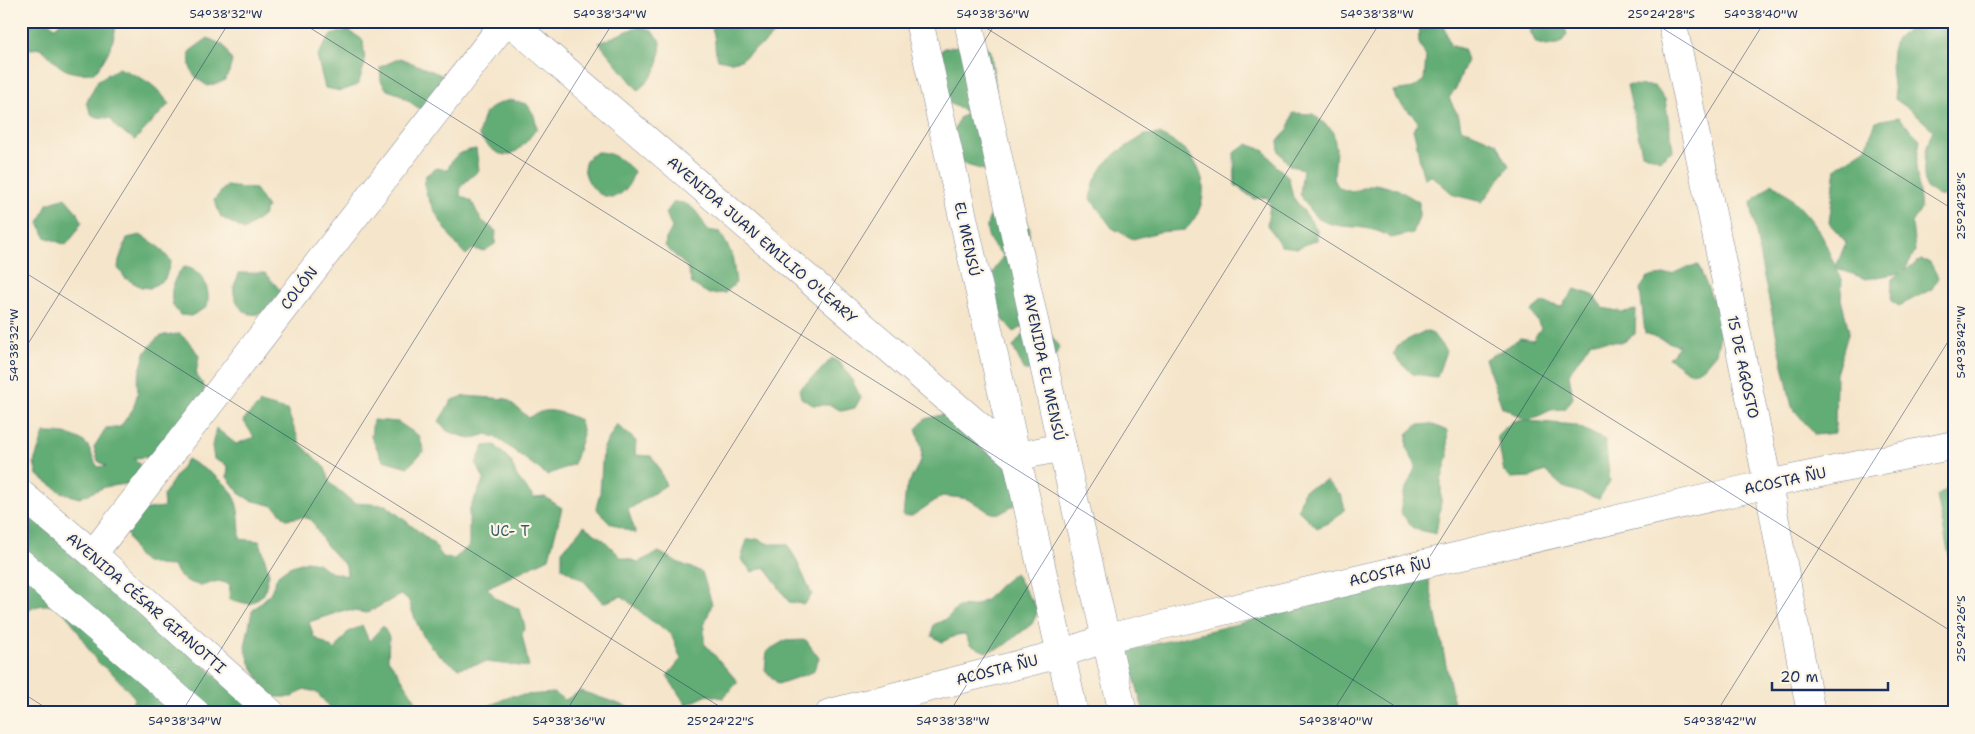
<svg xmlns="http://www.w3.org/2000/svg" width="1975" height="734" font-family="'Shantell Sans',sans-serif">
	<rect width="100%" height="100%" fill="#fcf5e5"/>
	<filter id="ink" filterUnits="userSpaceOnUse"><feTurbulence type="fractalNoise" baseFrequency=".02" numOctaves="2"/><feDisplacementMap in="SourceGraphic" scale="10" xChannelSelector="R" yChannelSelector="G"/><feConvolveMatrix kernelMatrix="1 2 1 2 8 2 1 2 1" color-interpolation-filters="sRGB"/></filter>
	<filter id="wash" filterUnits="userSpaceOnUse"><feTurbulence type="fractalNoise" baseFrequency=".0096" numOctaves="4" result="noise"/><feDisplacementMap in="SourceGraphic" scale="20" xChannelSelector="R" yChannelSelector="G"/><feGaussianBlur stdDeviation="1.12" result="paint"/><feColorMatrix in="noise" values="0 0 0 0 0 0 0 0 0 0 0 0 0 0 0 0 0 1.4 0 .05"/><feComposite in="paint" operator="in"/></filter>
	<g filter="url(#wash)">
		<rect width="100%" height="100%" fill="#f5e5ca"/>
		<g fill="#62ac74" stroke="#3e6e69">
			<path d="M 21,21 L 47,21 L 55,27 L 62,21 L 117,21 C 114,42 108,57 94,73 C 64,75 61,68 41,48 L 32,49 L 21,48 Z"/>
			<path d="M 717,21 L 787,21 L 765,43 L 755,49 L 741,60 L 732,62 L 718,59 C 713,48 717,41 712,29 Z"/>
			<path d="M 1418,21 L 1456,21 L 1444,26 L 1450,45 L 1463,49 L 1467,60 L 1456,88 L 1449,98 L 1459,117 L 1461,128 L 1497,143 L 1509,166 L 1482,202 L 1454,195 L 1432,176 L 1424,178 C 1418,162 1419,146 1413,130 L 1418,122 C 1409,108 1398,107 1393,91 L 1413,88 L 1424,80 L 1426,57 L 1419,43 Z"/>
			<path d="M 1525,21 L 1562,21 L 1567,34 L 1561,43 L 1547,46 L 1536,43 Z"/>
			<path d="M 1934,21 L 1954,21 L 1954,197 L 1939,196 L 1926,188 C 1921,169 1925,148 1933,130 L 1912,111 L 1895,99 C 1893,85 1887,53 1896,40 C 1898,37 1905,32 1908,30 C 1917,26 1926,27 1934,21 Z"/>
			<path d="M 639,26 L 651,30 L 661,42 C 659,67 657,74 638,90 L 599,43 Z"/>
			<path d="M 348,30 L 363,40 L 365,63 L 358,85 L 341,91 L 325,88 L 317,56 L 331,35 Z"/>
			<path d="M 208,38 L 224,46 L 232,61 L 229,72 L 224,81 L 208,86 C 192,76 188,71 190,51 Z"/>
			<path d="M 964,45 L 984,45 L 991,51 L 996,93 L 995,161 L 987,171 L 963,164 L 952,137 L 959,118 L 968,113 L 947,102 L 923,71 L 944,48 Z"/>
			<path d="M 400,58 L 444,76 L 448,81 L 429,97 L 421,110 L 399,94 L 387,90 L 381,81 L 380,67 Z"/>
			<path d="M 119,68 C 142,78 154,82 169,104 L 135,140 L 118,129 L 110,118 L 93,117 L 86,103 L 98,80 Z"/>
			<path d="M 1627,85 L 1654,86 L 1665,99 L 1673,150 L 1660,160 L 1642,153 Z"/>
			<path d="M 510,100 L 527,104 L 534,115 L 537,128 C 517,155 505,168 479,136 C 482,112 487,106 510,100 Z"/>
			<path d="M 1293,113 L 1313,114 L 1333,131 L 1336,148 L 1334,179 L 1339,188 L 1352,192 L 1375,184 L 1397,189 L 1419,202 L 1419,217 L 1413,233 L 1391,238 C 1366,221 1342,232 1319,219 C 1311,215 1305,202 1300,194 L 1303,169 L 1290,166 L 1279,152 L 1278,141 L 1288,130 Z"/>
			<path d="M 1898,117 L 1920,139 L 1916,167 L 1921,208 L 1912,223 L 1915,251 L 1905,270 L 1921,260 L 1930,262 L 1938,277 L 1932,289 L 1899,306 L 1891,301 L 1892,279 L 1900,273 L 1866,279 L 1836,268 L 1842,279 L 1841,299 L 1849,331 L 1836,374 L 1835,433 L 1815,435 L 1792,407 L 1761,263 L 1751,203 L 1772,183 C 1789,194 1814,220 1823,238 C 1828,247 1830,258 1836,267 L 1846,242 L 1829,223 L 1836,168 L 1866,148 L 1876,121 Z"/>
			<path d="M 1160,134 C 1166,138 1174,142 1180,146 C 1209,169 1211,205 1185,230 L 1159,232 L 1133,239 L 1112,228 L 1090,198 L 1095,180 L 1104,165 L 1116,153 L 1145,135 Z"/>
			<path d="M 1248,144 L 1265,151 L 1276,166 L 1288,176 L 1293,197 L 1317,229 L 1317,240 L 1297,248 L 1281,246 L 1267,225 L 1270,205 L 1267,197 L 1254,199 L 1235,185 L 1234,153 Z"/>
			<path d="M 476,149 L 479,170 L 461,186 L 460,195 L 472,202 L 481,220 L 496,231 L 495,244 L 484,251 L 473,249 L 466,255 C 455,246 426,202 425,187 C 424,184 425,179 426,175 L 437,168 L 448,170 C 452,155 462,151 476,149 Z"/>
			<path d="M 597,152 C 613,152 622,160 634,171 C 631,185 620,203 602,195 C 591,191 579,169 587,159 C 589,156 594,154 597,152 Z"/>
			<path d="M 226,186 L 255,189 L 267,207 L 263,216 L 244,230 L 221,217 L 214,200 Z"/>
			<path d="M 65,198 L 77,212 L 82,221 L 75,234 L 66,245 L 45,237 L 39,223 L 47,204 Z"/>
			<path d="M 674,202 C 693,202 699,214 707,230 L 720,232 L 732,254 L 736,283 L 725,293 L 709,294 L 692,284 L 687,267 L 665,246 L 666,239 L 672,228 L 666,213 Z"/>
			<path d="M 996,208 L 1022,215 L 1030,229 L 1026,253 L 1023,327 L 1014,332 L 987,301 C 984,285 995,269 1003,256 L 1006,257 C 988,244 979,227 996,208 Z"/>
			<path d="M 140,235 L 157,245 L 171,261 L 165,279 L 150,288 L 141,287 L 125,278 L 118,268 L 119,260 L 127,238 Z"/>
			<path d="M 1698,265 L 1723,323 L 1716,353 L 1704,367 L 1693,373 L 1684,369 L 1669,358 L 1679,346 L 1645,333 L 1640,289 L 1648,277 L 1672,274 L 1687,267 Z"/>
			<path d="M 185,267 C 204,270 211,290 207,307 L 191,316 L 180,315 C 178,312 174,308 173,305 C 169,293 174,273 185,267 Z"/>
			<path d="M 239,273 L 265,273 L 281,291 C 276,298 271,307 263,312 C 247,321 232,303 234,288 C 234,283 238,278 239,273 Z"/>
			<path d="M 1575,289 L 1593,295 L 1603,308 L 1623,312 L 1636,310 L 1635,334 L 1622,342 L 1591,341 L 1569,374 L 1573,398 L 1565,409 L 1551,410 L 1528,421 L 1575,425 L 1605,440 L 1610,481 L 1599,499 L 1563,487 L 1545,471 L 1531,477 L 1510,478 L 1504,472 L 1497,435 L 1513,421 L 1526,420 L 1502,407 L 1485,359 L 1504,349 L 1520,338 L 1533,340 L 1541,328 L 1531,311 L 1542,302 L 1561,307 Z"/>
			<path d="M 1047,329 L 1059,347 L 1052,364 L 1025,371 L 1013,347 L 1026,330 Z"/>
			<path d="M 1425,331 L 1433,334 L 1446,351 L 1437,377 L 1413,374 L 1393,355 L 1399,344 Z"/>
			<path d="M 180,334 L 192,345 L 199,356 L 196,374 L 203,384 L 207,395 L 180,435 L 161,439 L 157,449 L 150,457 L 134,458 L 142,467 L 139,476 L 133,483 L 105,487 L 79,498 L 61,492 L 37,475 L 34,462 L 44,433 C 59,433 77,433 88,446 C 92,452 93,461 98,467 L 106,466 L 98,461 L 94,447 L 106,428 L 120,427 L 133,409 L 138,392 L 137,382 L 145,353 L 156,339 L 164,335 Z"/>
			<path d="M 832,358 C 847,365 853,384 861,397 L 855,408 L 842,411 L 830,405 L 813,405 L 801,398 L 799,389 L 817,374 Z"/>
			<path d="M 465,396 L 507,399 L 529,418 C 546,405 562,412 580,420 L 583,434 L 574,464 L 547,475 L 497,438 L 487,434 L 471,439 L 447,431 L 439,421 L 452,400 Z"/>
			<path d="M 260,403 L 287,410 L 300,443 L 325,468 L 330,483 L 354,503 L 386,505 L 433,543 L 443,557 L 454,559 L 469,546 L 469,510 L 484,479 L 476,463 L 484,446 L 495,445 L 511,461 L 516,475 L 534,498 L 545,497 L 562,508 L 549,558 L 487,588 L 497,599 L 520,609 L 525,627 L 522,634 L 529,667 L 486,662 L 459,668 C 426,649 420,634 408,599 L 400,595 L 367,613 L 345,610 L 309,622 L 314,637 L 335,650 L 347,633 L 362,625 L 369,641 L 383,626 L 389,637 L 388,659 L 397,671 L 419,706 L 410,713 L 335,713 L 316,692 L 304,689 L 292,697 L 275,697 L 263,686 L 250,663 L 245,647 L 252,611 L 270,594 L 278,575 L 289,567 L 307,561 L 318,563 L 330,572 L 347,576 L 346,566 C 330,551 321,540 312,520 L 303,517 L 286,519 L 274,506 L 250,500 L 240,494 L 227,477 L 228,466 L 214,459 L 212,446 L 216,428 L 236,444 L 254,437 L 243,420 Z"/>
			<path d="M 945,414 L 968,432 L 987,452 L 1004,458 L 1018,503 C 991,521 994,513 969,500 C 962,497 950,497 942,496 L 912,516 L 903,516 L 906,488 L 921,460 L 922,449 L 916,429 L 925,419 Z"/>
			<path d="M 373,420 L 398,422 L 419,436 L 424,451 L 408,467 L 383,460 L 371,437 Z"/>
			<path d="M 617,424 L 636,441 L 635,455 L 651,456 L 658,466 L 666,485 L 628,510 L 636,534 L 608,522 L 596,508 L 600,493 L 603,449 Z"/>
			<path d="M 1431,424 L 1447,431 L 1448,457 L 1441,481 L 1441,502 L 1436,534 L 1414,529 L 1400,512 L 1404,493 L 1416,466 L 1407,449 L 1407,434 L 1417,425 Z"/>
			<path d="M 187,459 C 201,467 222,478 232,492 C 239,503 240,526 240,539 L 260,541 L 269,574 L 264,594 L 250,604 L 229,600 L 230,584 L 218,581 L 201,586 L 186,581 L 178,575 L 173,566 C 137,565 137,558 124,526 L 141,510 L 164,507 L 163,496 Z"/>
			<path d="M 1326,481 L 1341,495 L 1345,509 L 1334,520 L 1317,528 L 1298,510 L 1304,490 Z"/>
			<path d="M 1954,484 L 1954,581 L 1937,496 Z"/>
			<path d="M 21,507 L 259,713 L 124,713 L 127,712 L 135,698 C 127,689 119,680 111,672 C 106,668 100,665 96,660 C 76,635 63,582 21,616 Z"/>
			<path d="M 584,526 L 605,541 L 621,557 L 638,562 L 659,552 L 677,562 L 702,572 L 712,604 L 704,626 L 704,643 L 738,682 L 723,698 L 708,695 L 686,705 L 667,676 L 681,659 L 671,634 L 649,619 L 622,596 L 603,603 L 584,581 L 562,568 L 562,551 Z"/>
			<path d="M 757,539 L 769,544 L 787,544 L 796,559 L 812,595 L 804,604 L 789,602 L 765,567 L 752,572 L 741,559 L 747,540 Z"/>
			<path d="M 1015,573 L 1028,595 L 1039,609 L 1032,624 L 1002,647 L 986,652 L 970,645 L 965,634 L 957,635 L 942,642 L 932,636 L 933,625 L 946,619 L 958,607 L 974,606 L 987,599 L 999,586 Z"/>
			<path d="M 1428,577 L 1456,713 L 1144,713 L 1127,651 Z"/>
			<path d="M 806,640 L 819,658 L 813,672 L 778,684 L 765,670 L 767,651 L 784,641 Z"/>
			<path d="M 581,691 L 631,708 L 632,713 L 483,713 L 486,707 L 511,696 L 554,693 L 565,700 Z"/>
		</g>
	</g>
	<g filter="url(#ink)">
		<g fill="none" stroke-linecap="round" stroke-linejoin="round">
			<g stroke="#888a94" stroke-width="29">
				<g id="minor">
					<path d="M 509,21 L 1015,457"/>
					<path d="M 919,21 L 1074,713"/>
					<path d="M 968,21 L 1062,447 L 1123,713"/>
					<path d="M 1672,21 L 1768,484 L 1811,713"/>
					<path d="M 1015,457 L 1062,447"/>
					<path d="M 21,494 L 93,554 L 271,713"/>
					<path d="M 93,554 L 506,21"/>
					<path d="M 21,563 L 196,713"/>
					<path d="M 830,713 L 1060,654 L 1107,638 L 1768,484 L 1954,445"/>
				</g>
			</g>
			<use href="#minor" stroke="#fff" stroke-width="28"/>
		</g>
	</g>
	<path fill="none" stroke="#1b2f5e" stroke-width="1" stroke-opacity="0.45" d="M 299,21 L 1406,713M 975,21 L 1954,633M 1651,21 L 1954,210M 21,270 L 730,713M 21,355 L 230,21M 21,692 L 54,713M 181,713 L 614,21M 565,713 L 997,21M 949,713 L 1381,21M 1332,713 L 1765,21M 1716,713 L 1954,332"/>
	<g text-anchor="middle" stroke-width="4.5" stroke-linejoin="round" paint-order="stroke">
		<g font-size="15" fill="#1b2f5e" stroke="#fcf5e5">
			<text transform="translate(967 239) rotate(78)" y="5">EL MENSÚ</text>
			<text transform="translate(762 240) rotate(41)" y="5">AVENIDA JUAN EMILIO O'LEARY</text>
			<text transform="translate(299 288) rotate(-52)" y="5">COLÓN</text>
			<text transform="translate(1044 367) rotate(78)" y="5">AVENIDA EL MENSÚ</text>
			<text transform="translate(1743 367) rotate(78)" y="5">15 DE AGOSTO</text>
			<text transform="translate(1785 481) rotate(-12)" y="5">ACOSTA ÑU</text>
			<text transform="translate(1390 572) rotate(-13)" y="5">ACOSTA ÑU</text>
			<text transform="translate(146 603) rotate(41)" y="5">AVENIDA CÉSAR GIANOTTI</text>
			<text transform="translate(997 670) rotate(-14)" y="5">ACOSTA ÑU</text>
		</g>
		<g font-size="15" fill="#375d6a" stroke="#fcf5e5">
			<text x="510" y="536">UC- T</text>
		</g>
	</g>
	<rect width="1975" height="734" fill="none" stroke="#fcf5e5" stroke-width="55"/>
	<path d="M1772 682v8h116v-8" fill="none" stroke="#1b2f5e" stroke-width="2.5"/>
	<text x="1780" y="682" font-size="15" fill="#1b2f5e" stroke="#fcf5e5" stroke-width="4" paint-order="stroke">20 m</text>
	<rect x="28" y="28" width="1920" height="678" fill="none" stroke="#1b2f5e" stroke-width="2"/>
	<g font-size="12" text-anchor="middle" fill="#1b2f5e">
		<text x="226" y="18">54°38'32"W</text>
		<text x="610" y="18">54°38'34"W</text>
		<text x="993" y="18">54°38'36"W</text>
		<text x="1377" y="18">54°38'38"W</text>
		<text x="1661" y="18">25°24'28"S</text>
		<text x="1761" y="18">54°38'40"W</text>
		<text transform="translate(1961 206) rotate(-90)" y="4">25°24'28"S</text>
		<text transform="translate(1961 342) rotate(-90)" y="4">54°38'42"W</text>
		<text transform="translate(14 345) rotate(-90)" y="4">54°38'32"W</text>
		<text transform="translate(1961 629) rotate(-90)" y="4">25°24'26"S</text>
		<text x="185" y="725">54°38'34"W</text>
		<text x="569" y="725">54°38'36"W</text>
		<text x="720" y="725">25°24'22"S</text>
		<text x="953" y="725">54°38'38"W</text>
		<text x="1336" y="725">54°38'40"W</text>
		<text x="1720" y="725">54°38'42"W</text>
	</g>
</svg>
